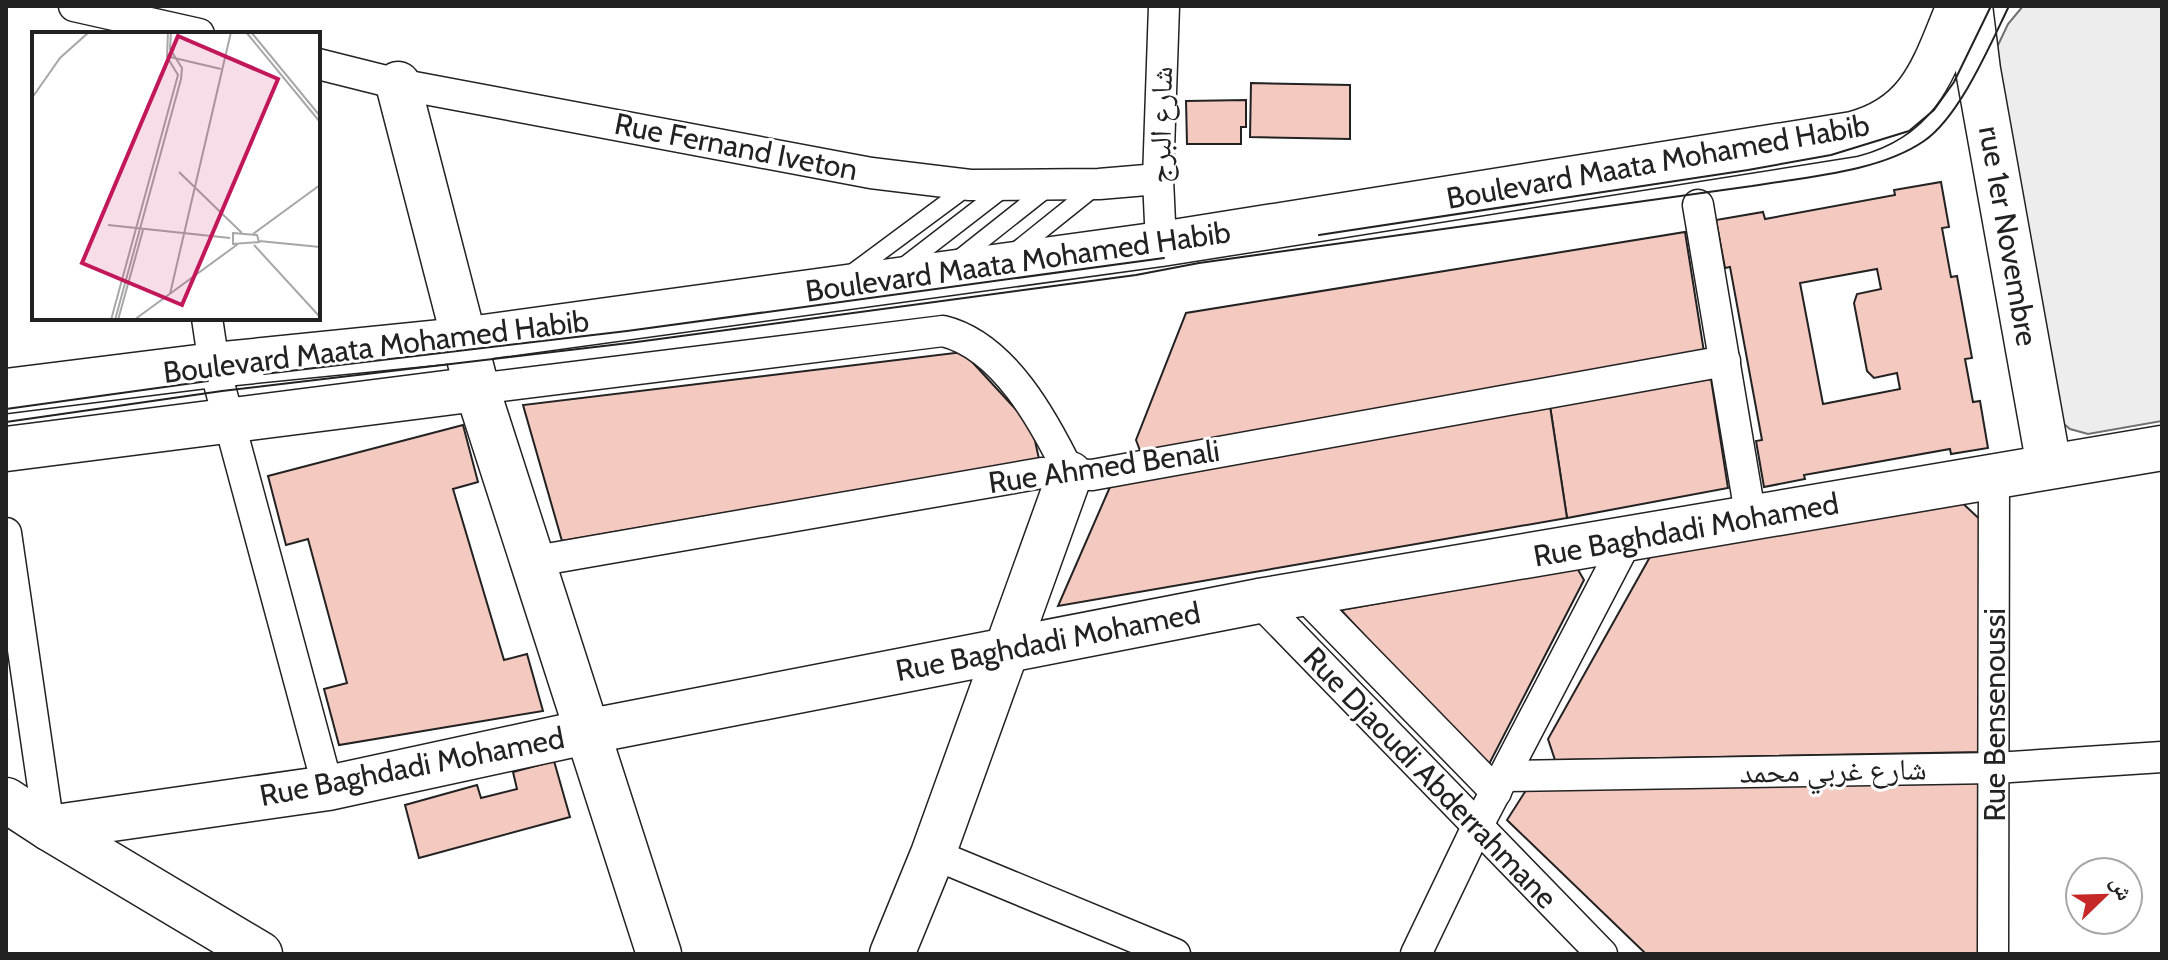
<svg xmlns="http://www.w3.org/2000/svg" width="2168" height="960" font-family="Cabin,'Noto Naskh Arabic',sans-serif">
	<rect width="100%" height="100%" fill="#fff"/>
	<path fill="#ededed" stroke="#6f6f6f" stroke-width="2" d="M 2023,6 L 2162,6 L 2162,421 L 2088,434 L 2070,429 L 2059,420 L 1990,62 L 2008,24 Z"/>
	<g fill="#f3c9c0" stroke="#222" stroke-width="2" fill-rule="evenodd">
		<path d="M 1251,83 L 1350,85 L 1350,139 L 1250,137 Z"/>
		<path d="M 1246,100 L 1246,127 L 1241,127 L 1241,144 L 1187,144 L 1186,101 Z"/>
		<path d="M 1941,182 L 1949,227 L 1942,228 L 1951,277 L 1957,276 L 1972,358 L 1965,359 L 1973,402 L 1980,401 L 1988,448 L 1951,454 L 1950,449 L 1804,475 L 1805,479 L 1764,487 L 1756,441 L 1762,440 L 1730,267 L 1725,268 L 1716,220 L 1763,212 L 1765,219 L 1895,195 L 1894,190 ZM 1877,269 L 1881,289 L 1857,294 L 1854,303 L 1867,371 L 1874,378 L 1897,373 L 1900,389 L 1823,404 L 1800,283 Z"/>
		<path d="M 1685,232 L 1704,352 L 1144,461 L 1136,440 L 1186,313 Z"/>
		<path d="M 963,352 L 1032,427 L 1039,459 L 562,541 L 523,405 Z"/>
		<path d="M 1711,379 L 1728,488 L 1567,518 L 1550,406 Z"/>
		<path d="M 1550,406 L 1567,518 L 1058,606 L 1113,480 Z"/>
		<path d="M 463,425 L 478,482 L 453,489 L 504,660 L 527,654 L 543,711 L 339,745 L 324,689 L 347,683 L 308,539 L 286,545 L 268,476 Z"/>
		<path d="M 1957,498 L 1987,526 L 1982,752 L 1555,760 L 1548,739 L 1655,548 Z"/>
		<path d="M 1577,568 L 1584,580 L 1487,768 L 1341,610 Z"/>
		<path d="M 554,761 L 570,817 L 419,858 L 405,805 L 477,785 L 481,798 L 517,789 L 513,772 Z"/>
		<path d="M 1973,776 L 1989,792 L 1984,954 L 1646,954 L 1507,820 L 1530,784 Z"/>
	</g>
	<g fill="none" stroke-linecap="round" stroke-linejoin="round">
		<g stroke="#222" stroke-width="19">
			<g id="lane">
				<path d="M 1013,253 L 1094,188"/>
				<path d="M 957,260 L 1048,188"/>
				<path d="M 901,268 L 1006,187"/>
				<path d="M 849,275 L 969,186"/>
			</g>
		</g>
		<g stroke="#222" stroke-width="33">
			<g id="street">
				<path d="M 74,6 L 199,34"/>
				<path d="M 318,64 L 398,84 L 871,173 L 970,185 L 1099,184 L 1158,179"/>
				<path d="M 1698,205 L 1751,519"/>
				<path d="M 1161,244 L 1158,179 L 1164,6"/>
				<path d="M 207,318 L 214,365 L 328,788"/>
				<path d="M 477,389 L 943,331 C 1004,346 1044,421 1070,474"/>
				<path d="M 6,533 L 49,828"/>
				<path d="M 530,562 L 1042,473 L 1092,475 L 1725,361"/>
				<path d="M 1303,594 L 1496,792"/>
				<path d="M 1259,601 L 1602,954"/>
				<path d="M 1504,776 L 1995,768 L 2162,757"/>
				<path d="M 933,854 L 1175,954"/>
				<path d="M 1416,954 L 1477,827 L 1627,540"/>
				<path d="M 1993,954 L 1994,477"/>
			</g>
		</g>
		<g stroke="#222" stroke-width="47">
			<g id="secondary">
				<path d="M 398,84 L 477,389 L 659,954"/>
				<path d="M 6,449 L 477,389"/>
				<path d="M 49,828 L 260,954"/>
				<path d="M 892,954 L 933,854 L 1070,474"/>
			</g>
		</g>
		<g stroke="#222" stroke-width="47">
			<g id="primary">
				<path d="M 1970,6 L 1978,70 L 2049,466"/>
				<path d="M 6,391 L 214,365 L 462,340 L 1161,244 L 1853,134 C 1922,116 1934,66 1959,6"/>
				<path d="M 6,800 L 49,828 L 328,788 L 586,732 L 1259,601 L 2162,448"/>
			</g>
		</g>
		<use href="#lane" stroke="#fff" stroke-width="16"/>
		<use href="#street" stroke="#fff" stroke-width="30"/>
		<use href="#secondary" stroke="#fff" stroke-width="44"/>
		<use href="#primary" stroke="#fff" stroke-width="44"/>
		<g stroke="#222" stroke-width="2">
			<path d="M 1319,235 L 1748,170 L 1831,155 L 1909,131 L 1934,110 L 1954,82 L 1991,6"/>
			<path d="M 264,374 L 627,331 L 1164,258"/>
			<path d="M 6,409 L 208,381"/>
			<path d="M 6,422 L 222,391 L 629,343 L 1136,275 L 1199,263 L 1752,186 C 1806,177 1879,172 1924,141 C 1960,116 1990,45 2009,6"/>
		</g>
	</g>
	<g text-anchor="middle" stroke-width="6" stroke-linejoin="round" paint-order="stroke">
		<g font-size="30" fill="#222" stroke="#fff">
			<text transform="translate(1161 125) rotate(-89)" y="10">شارع البرج</text>
			<text transform="translate(736 147) rotate(11)" y="10">Rue Fernand Iveton</text>
			<text transform="translate(1658 162) rotate(-10)" y="10">Boulevard Maata Mohamed Habib</text>
			<text transform="translate(2008 236) rotate(80)" y="10">rue 1er Novembre</text>
			<text transform="translate(1018 262) rotate(-8)" y="10">Boulevard Maata Mohamed Habib</text>
			<text transform="translate(376 347) rotate(-7)" y="10">Boulevard Maata Mohamed Habib</text>
			<text transform="translate(1104 467) rotate(-8)" y="10">Rue Ahmed Benali</text>
			<text transform="translate(1686 530) rotate(-10)" y="10">Rue Baghdadi Mohamed</text>
			<text transform="translate(1048 642) rotate(-11)" y="10">Rue Baghdadi Mohamed</text>
			<text transform="translate(1995 715) rotate(-90)" y="10">Rue Bensenoussi</text>
			<text transform="translate(412 767) rotate(-11)" y="10">Rue Baghdadi Mohamed</text>
			<text transform="translate(1833 771) rotate(-1)" y="10">شارع غربي محمد</text>
			<text transform="translate(1430 778) rotate(46)" y="10">Rue Djaoudi Abderrahmane</text>
		</g>
	</g>
	<g transform="translate(32 32)">
		<rect width="288" height="288" fill="#fff"/>
		<path fill="none" stroke="#a7a7a7" stroke-width="2" d="M 214,0 L 288,90M 219,0 L 288,84M 135,25 L 136,0M 138,25 L 189,37M 0,66 L 28,26 L 57,0M 147,140 L 210,201M 76,193 L 198,206M 201,201 L 225,203 L 227,210 L 201,212 ZM 221,202 L 288,153M 227,209 L 288,215M 222,213 L 288,285M 138,262 L 199,0M 79,288 L 146,43 L 135,25M 83,288 L 149,47 L 150,36 L 138,17 L 139,0M 86,288 L 111,198M 102,288 L 206,212"/>
		<path fill="#c2185b" fill-opacity="0.15" stroke="#c2185b" stroke-width="4" d="M 146,4 L 246,47 L 150,273 L 50,231 Z"/>
		<rect width="288" height="288" fill="none" stroke="#222" stroke-width="4"/>
	</g>
	<rect width="2168" height="960" fill="none" stroke="#222222" stroke-width="16"/>
	<g transform="translate(2104 896) rotate(67)"><circle r="38" fill="#ffffff" stroke="#a7a7a7" stroke-width="2"/>
	<path d="M0-6L14 30L0 20L-14 30Z" fill="#c62828"/>
	<text y="-12" font-size="22" font-weight="bold" text-anchor="middle" fill="#222222">ش</text>
	</g>
</svg>
